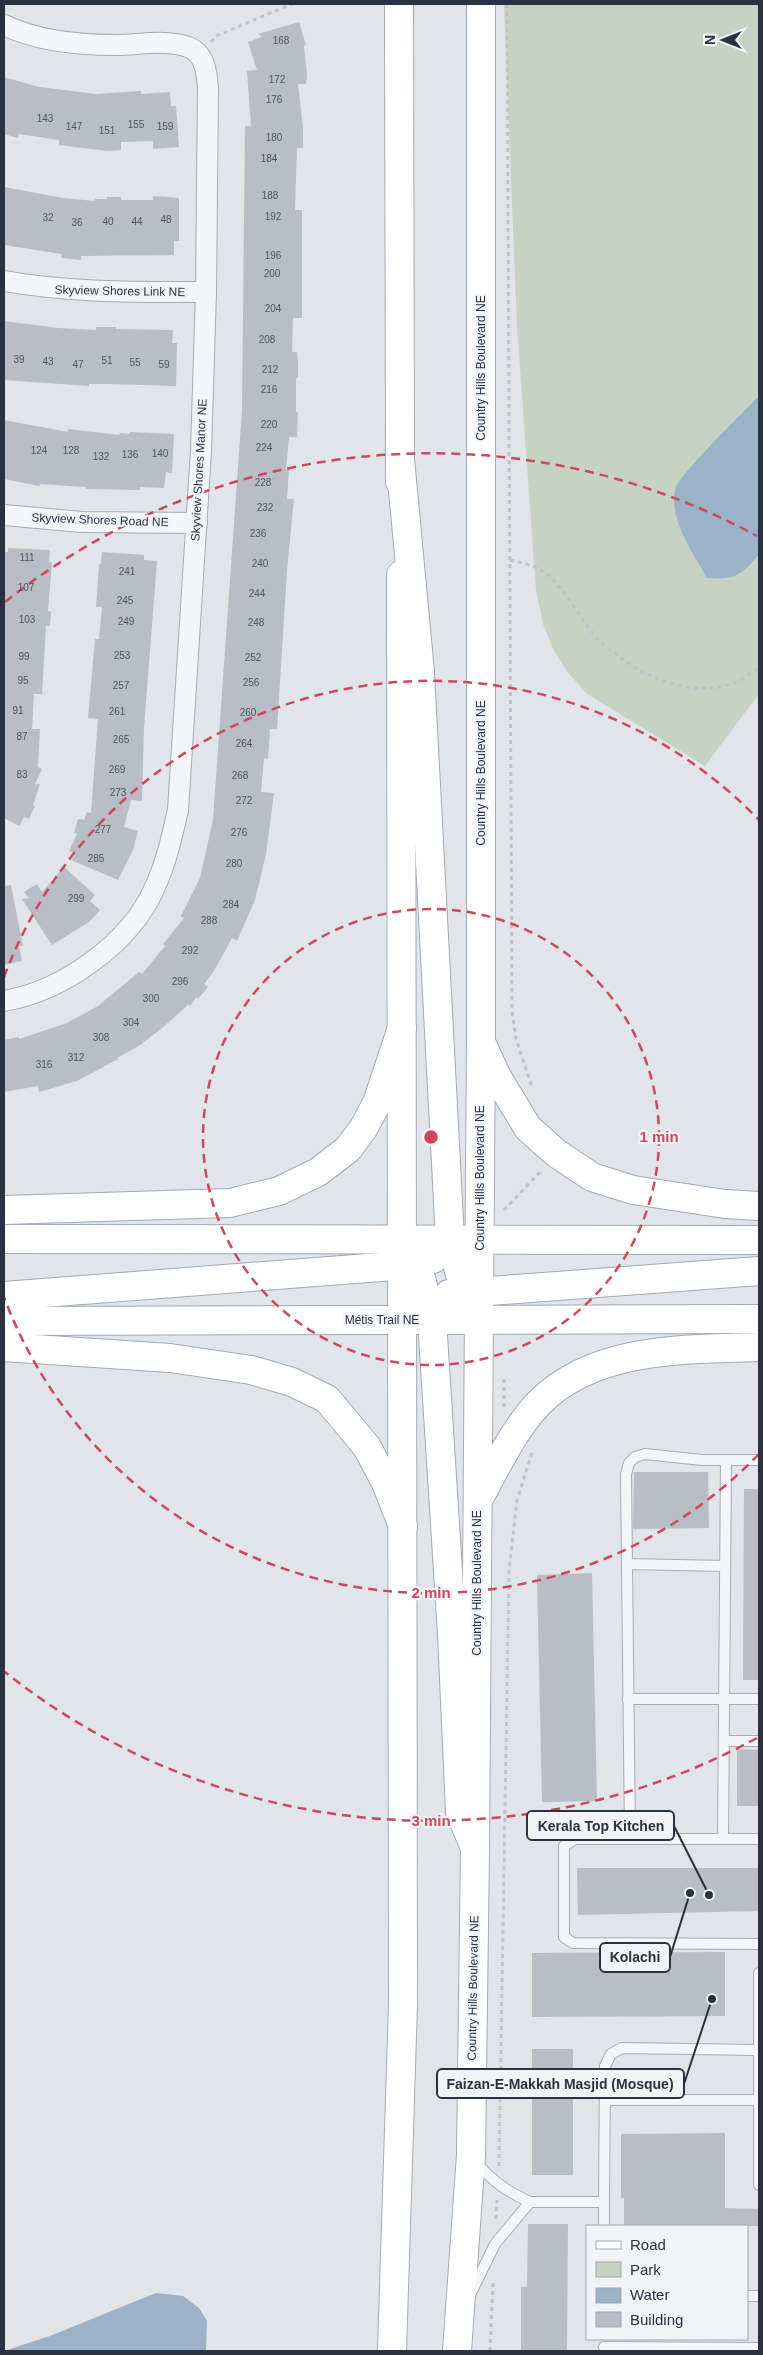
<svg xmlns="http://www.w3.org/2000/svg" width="763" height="2355" font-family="Arial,sans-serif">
	<rect width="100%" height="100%" fill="#e1e4e9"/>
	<path fill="#c7d3c2" d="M 504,4 L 759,4 L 759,694 L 705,766 L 587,694 L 568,673 L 553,649 L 543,624 L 536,590 L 517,327 Z"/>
	<g fill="#9cb2c9">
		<path d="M 759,396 L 759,554 C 741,576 735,580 707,578 C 693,553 669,520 675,490 C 678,475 745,411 759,396 Z"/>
		<path d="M 156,2293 L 183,2296 L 199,2308 L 207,2321 L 206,2351 L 4,2351 L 50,2336 Z"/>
	</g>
	<g fill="#b8bdc6">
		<path d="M 299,22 L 306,45 L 304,46 L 307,75 L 306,84 L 298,84 L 303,128 L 303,148 L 297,148 L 295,210 L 302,210 L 302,318 L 293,318 L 292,352 L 297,352 L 298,361 L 298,378 L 296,378 L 296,412 L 298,412 L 297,437 L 289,437 L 286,469 L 289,469 L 287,499 L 294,499 L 287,570 L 277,729 L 270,729 L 268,759 L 264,758 L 261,792 L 274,793 L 266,854 L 255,900 L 237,941 L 232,938 L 214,971 L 204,984 L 208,987 L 198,999 L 197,997 L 190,1006 L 189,1004 L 161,1029 L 140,1045 L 117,1058 L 118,1059 L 77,1081 L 39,1092 L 38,1086 L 4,1092 L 4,1040 L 19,1037 L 19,1039 L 67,1023 L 98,1006 L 139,972 L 142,974 L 165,946 L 163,944 L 184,918 L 181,916 L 200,878 L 213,820 L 242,410 L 245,126 L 251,126 L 247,71 L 257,70 L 248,42 L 262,37 L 258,34 Z"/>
		<path d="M 4,77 L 39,87 L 96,94 L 141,91 L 141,94 L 170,92 L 171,106 L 176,106 L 179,147 L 153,149 L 153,141 L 121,142 L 121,150 L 107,151 L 59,145 L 59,140 L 19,134 L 18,138 L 4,134 Z"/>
		<path d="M 4,187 L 63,198 L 95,201 L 95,199 L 107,199 L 107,197 L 121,197 L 121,200 L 153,200 L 153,196 L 179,198 L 179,241 L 174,241 L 174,255 L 81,256 L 81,260 L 61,258 L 62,254 L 4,245 Z"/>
		<path d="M 4,321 L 58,328 L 96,330 L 96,327 L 116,327 L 116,329 L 173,330 L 172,343 L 177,343 L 176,386 L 108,384 L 89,384 L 89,386 L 4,380 Z"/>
		<path d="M 4,420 L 68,432 L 68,429 L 119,435 L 120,433 L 130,434 L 130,432 L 174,434 L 172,473 L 166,472 L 164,488 L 140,487 L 140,490 L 86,489 L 86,487 L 40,484 L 39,486 L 4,479 Z"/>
		<path d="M 8,548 L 50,550 L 49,562 L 52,562 L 48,611 L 51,612 L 50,626 L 46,626 L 42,694 L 34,694 L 32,729 L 40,729 L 38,767 L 42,769 L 35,784 L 40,784 L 33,805 L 35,806 L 29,819 L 24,817 L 19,826 L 4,818 L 4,552 L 8,552 Z"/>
		<path d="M 102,552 L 144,555 L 144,560 L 157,561 L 144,727 L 142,801 L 131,800 L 124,827 L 138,831 L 133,850 L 118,880 L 71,860 L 76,854 L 69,851 L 77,834 L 74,833 L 78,819 L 84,820 L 87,812 L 91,813 L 98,719 L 88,718 L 95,639 L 99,639 L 102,607 L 96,607 L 99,564 L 101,564 Z"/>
		<path d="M 64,867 L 95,895 L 90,901 L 100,910 L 89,922 L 52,945 L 22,899 L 29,898 L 24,892 L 37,884 L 42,892 Z"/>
		<path d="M 11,885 L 23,946 L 19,946 L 22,961 L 4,965 L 4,886 Z"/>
		<path d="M 634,1472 L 708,1472 L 709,1528 L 633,1529 Z"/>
		<path d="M 744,1489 L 759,1489 L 759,1680 L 743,1680 Z"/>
		<path d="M 592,1573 L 597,1801 L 542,1802 L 537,1575 Z"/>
		<path d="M 737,1749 L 759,1750 L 759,1806 L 737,1806 Z"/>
		<path d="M 577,1868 L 759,1868 L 759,1911 L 578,1915 Z"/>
		<path d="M 725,1952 L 725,2016 L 532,2017 L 532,1953 Z"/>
		<rect x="532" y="2049" width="41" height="126"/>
		<path d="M 725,2133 L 725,2208 L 759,2209 L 759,2226 L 624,2226 L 624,2198 L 621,2198 L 621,2134 Z"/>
		<path d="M 528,2224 L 568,2224 L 567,2351 L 521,2351 L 521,2287 L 527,2287 Z"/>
	</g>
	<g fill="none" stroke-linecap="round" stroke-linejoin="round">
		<g stroke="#a6abb3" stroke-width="12">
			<g id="lane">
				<path d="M 627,1564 L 626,1474 L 629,1463 L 635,1457 L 645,1454 L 702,1460 L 759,1460"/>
				<path d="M 628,1699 L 759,1699"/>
				<path d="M 724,1741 L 759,1741"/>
				<path d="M 630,1838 L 627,1564 L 725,1566"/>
				<path d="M 723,1839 L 726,1460"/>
				<path d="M 759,1839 L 575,1839 L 564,1846 L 564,1937 L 573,1943 L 759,1944"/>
				<path d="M 759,1973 L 759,2185"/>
				<path d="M 605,2100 L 758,2100"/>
				<path d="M 530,2202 L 604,2202 L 605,2066 L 611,2054 L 622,2048 L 758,2050"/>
				<path d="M 604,2202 L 604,2226"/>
				<path d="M 470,2295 L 495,2244 L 530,2202 C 508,2192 492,2181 476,2162"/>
				<path d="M 747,2296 L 759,2296"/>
				<path d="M 604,2347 L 759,2348"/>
			</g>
		</g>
		<g stroke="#a6abb3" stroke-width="22">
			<g id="street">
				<path d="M 4,25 C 37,41 79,45 116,45 C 138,45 167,39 188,47 C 205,53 207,73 208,89 L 206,292 L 201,451 L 178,810 C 172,837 166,863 155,887 C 131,943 63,991 4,1001"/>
				<path d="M 4,281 C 73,293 137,292 206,292"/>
				<path d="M 4,515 L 82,522 L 197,523"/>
			</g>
		</g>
		<g stroke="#a6abb3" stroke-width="30">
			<g id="secondary">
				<path d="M 399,4 L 400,482"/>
				<path d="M 392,2351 L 403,2003 L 401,575"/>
				<path d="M 457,2351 L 471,2155 L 475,1848 L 481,1042 L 481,4"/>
			</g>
		</g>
		<g stroke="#a0a9b5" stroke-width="30">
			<g id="primary">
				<path d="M 400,459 L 420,672 L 450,1239 L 465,1292 L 479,1320"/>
				<path d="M 481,1042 L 497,1077 L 528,1128 L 556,1153 L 592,1177 L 633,1190 L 725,1204 L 759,1206"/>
				<path d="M 4,1210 L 230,1203 L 279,1191 L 318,1172 L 348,1149 L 363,1129 L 377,1103 L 402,1028"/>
				<path d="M 4,1239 L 759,1240"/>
				<path d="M 403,1239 L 417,1263 L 432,1320 L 452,1634 L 460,1812 L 475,1848"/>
				<path d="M 449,1294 L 759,1271"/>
				<path d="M 4,1296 L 381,1267 L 417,1263 L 433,1259"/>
				<path d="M 4,1321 L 759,1319"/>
				<path d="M 4,1347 L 170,1358 L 251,1370 L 292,1382 L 327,1399 L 367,1447 L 386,1483 L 403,1526"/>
				<path d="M 478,1500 C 496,1468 513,1430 539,1403 C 594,1347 686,1349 759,1347"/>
			</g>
		</g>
		<g stroke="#bfc2c8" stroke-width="3" stroke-dasharray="4 4" stroke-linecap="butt">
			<path d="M 507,4 L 512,1011 L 516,1039 L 532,1087"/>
			<path d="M 211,42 L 216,36 L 292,4"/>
			<path d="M 510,560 C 522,563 533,565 543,571 C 561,582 582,622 598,639 C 633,673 688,701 736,682 C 744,678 752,672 759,668"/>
			<path d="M 504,1210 L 542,1170"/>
			<path d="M 504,1379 L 504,1408"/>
			<path d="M 499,2166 L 509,1571 L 517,1500 L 532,1453"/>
			<path d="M 496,2219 L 497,2200"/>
			<path d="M 490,2351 L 493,2282"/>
		</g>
		<use href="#lane" stroke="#f4f5f8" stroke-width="10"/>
		<use href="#street" stroke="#f4f5f8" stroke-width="20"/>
		<use href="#secondary" stroke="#fff" stroke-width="28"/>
		<use href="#primary" stroke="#fff" stroke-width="28"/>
	</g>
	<g fill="none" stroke="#cd485c" stroke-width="2.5" stroke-dasharray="9 6">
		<circle cx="431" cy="1137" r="228"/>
		<path d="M759 1454A456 456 0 0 1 4 1297M4 977A456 456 0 0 1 759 820"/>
		<path d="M757 1738A684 684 0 0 1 5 1672M5 602A684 684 0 0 1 757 536"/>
	</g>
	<g text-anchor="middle" stroke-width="4.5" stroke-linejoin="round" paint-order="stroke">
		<g font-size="10" fill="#4d5562">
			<text x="281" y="44">168</text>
			<text x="277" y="83">172</text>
			<text x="274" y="103">176</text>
			<text x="45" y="122">143</text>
			<text x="136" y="128">155</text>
			<text x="74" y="130">147</text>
			<text x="165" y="130">159</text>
			<text x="107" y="134">151</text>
			<text x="274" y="141">180</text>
			<text x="269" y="162">184</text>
			<text x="270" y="199">188</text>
			<text x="273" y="220">192</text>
			<text x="48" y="221">32</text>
			<text x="166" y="223">48</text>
			<text x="108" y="225">40</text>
			<text x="137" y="225">44</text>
			<text x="77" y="226">36</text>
			<text x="273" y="259">196</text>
			<text x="272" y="277">200</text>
			<text x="273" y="312">204</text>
			<text x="267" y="343">208</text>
			<text x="19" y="363">39</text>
			<text x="107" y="364">51</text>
			<text x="48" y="365">43</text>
			<text x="135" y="366">55</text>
			<text x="78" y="368">47</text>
			<text x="164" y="368">59</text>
			<text x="270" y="373">212</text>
			<text x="269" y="393">216</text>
			<text x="269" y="428">220</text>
			<text x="264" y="451">224</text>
			<text x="39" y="454">124</text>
			<text x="71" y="454">128</text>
			<text x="160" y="457">140</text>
			<text x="130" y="458">136</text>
			<text x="101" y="460">132</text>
			<text x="263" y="486">228</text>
			<text x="265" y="511">232</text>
			<text x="258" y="537">236</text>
			<text x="27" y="561">111</text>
			<text x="260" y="567">240</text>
			<text x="127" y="575">241</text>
			<text x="26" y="591">107</text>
			<text x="257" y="597">244</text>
			<text x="125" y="604">245</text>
			<text x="27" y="623">103</text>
			<text x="126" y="625">249</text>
			<text x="256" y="626">248</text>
			<text x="122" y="659">253</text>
			<text x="24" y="660">99</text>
			<text x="253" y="661">252</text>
			<text x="23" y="684">95</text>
			<text x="251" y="686">256</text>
			<text x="121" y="689">257</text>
			<text x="18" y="714">91</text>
			<text x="117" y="715">261</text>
			<text x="248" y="716">260</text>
			<text x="22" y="740">87</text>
			<text x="121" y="743">265</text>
			<text x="244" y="747">264</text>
			<text x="117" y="773">269</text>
			<text x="22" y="778">83</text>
			<text x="240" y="779">268</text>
			<text x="118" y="796">273</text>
			<text x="244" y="804">272</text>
			<text x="103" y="833">277</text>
			<text x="239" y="836">276</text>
			<text x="96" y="862">285</text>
			<text x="234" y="867">280</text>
			<text x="76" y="902">299</text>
			<text x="231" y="908">284</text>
			<text x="209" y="924">288</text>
			<text x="190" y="954">292</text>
			<text x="180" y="985">296</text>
			<text x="151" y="1002">300</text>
			<text x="131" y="1026">304</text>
			<text x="101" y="1041">308</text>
			<text x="76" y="1061">312</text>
			<text x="44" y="1068">316</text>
		</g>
		<g font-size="12" fill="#293241" stroke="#f1f3f7">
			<text transform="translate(120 291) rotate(1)" y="4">Skyview Shores Link NE</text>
			<text transform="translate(481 368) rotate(-90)" y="4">Country Hills Boulevard NE</text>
			<text transform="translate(199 470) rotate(-87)" y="4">Skyview Shores Manor NE</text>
			<text transform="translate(100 520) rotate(2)" y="4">Skyview Shores Road NE</text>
			<text transform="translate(481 773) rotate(-90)" y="4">Country Hills Boulevard NE</text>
			<text transform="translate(480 1178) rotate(-90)" y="4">Country Hills Boulevard NE</text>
			<text x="382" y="1324">Métis Trail NE</text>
			<text transform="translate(477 1583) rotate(-90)" y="4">Country Hills Boulevard NE</text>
			<text transform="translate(473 1988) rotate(-89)" y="4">Country Hills Boulevard NE</text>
		</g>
	</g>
	<circle cx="431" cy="1137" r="8" fill="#cd485c" stroke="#f1f3f7" stroke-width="2.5"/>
	<g font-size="15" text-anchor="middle" font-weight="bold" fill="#cd485c" stroke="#f1f3f7" stroke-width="4.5" stroke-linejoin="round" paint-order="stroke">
		<text x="659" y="1142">1 min</text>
		<text x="431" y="1598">2 min</text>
		<text x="431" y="1826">3 min</text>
	</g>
	<path fill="none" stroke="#293241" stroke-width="2" d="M709 1895L674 1826M690 1893L670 1957M712 1999L684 2084"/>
	<g fill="#293241" stroke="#f1f3f7" stroke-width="2">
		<circle cx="709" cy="1895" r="5"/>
		<circle cx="690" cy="1893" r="5"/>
		<circle cx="712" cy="1999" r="5"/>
	</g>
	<g fill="#f1f3f7" stroke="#293241" stroke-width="2">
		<rect x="527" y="1811" width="147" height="29" rx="5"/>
		<rect x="600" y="1943" width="70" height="29" rx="5"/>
		<rect x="437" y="2069" width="247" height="29" rx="5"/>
	</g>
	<g font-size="14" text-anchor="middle" font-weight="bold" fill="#293241">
		<text x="601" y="1831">Kerala Top Kitchen</text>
		<text x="635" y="1962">Kolachi</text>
		<text x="560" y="2089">Faizan-E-Makkah Masjid (Mosque)</text>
	</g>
	<rect width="763" height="2355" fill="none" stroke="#293241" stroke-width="10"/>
	<rect x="586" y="2225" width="162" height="115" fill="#f1f3f7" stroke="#a1a6ae"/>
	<rect x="596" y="2241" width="25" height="8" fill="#ffffff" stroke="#a1a6ae"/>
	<text x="630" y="2250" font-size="15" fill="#293241">Road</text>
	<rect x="596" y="2262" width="25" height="15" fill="#c7d3c2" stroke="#a1a6ae"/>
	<text x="630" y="2275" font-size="15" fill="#293241">Park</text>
	<rect x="596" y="2288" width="25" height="15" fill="#9cb2c9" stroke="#a1a6ae"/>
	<text x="630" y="2300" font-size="15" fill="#293241">Water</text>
	<rect x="596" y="2312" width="25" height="15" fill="#b8bdc6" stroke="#a1a6ae"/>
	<text x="630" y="2325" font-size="15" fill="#293241">Building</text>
	<g transform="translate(723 40) rotate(270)" stroke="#f1f3f7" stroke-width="4" paint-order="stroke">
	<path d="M0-4L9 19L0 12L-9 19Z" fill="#293241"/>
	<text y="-8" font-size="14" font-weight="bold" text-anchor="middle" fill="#293241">N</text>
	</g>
</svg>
